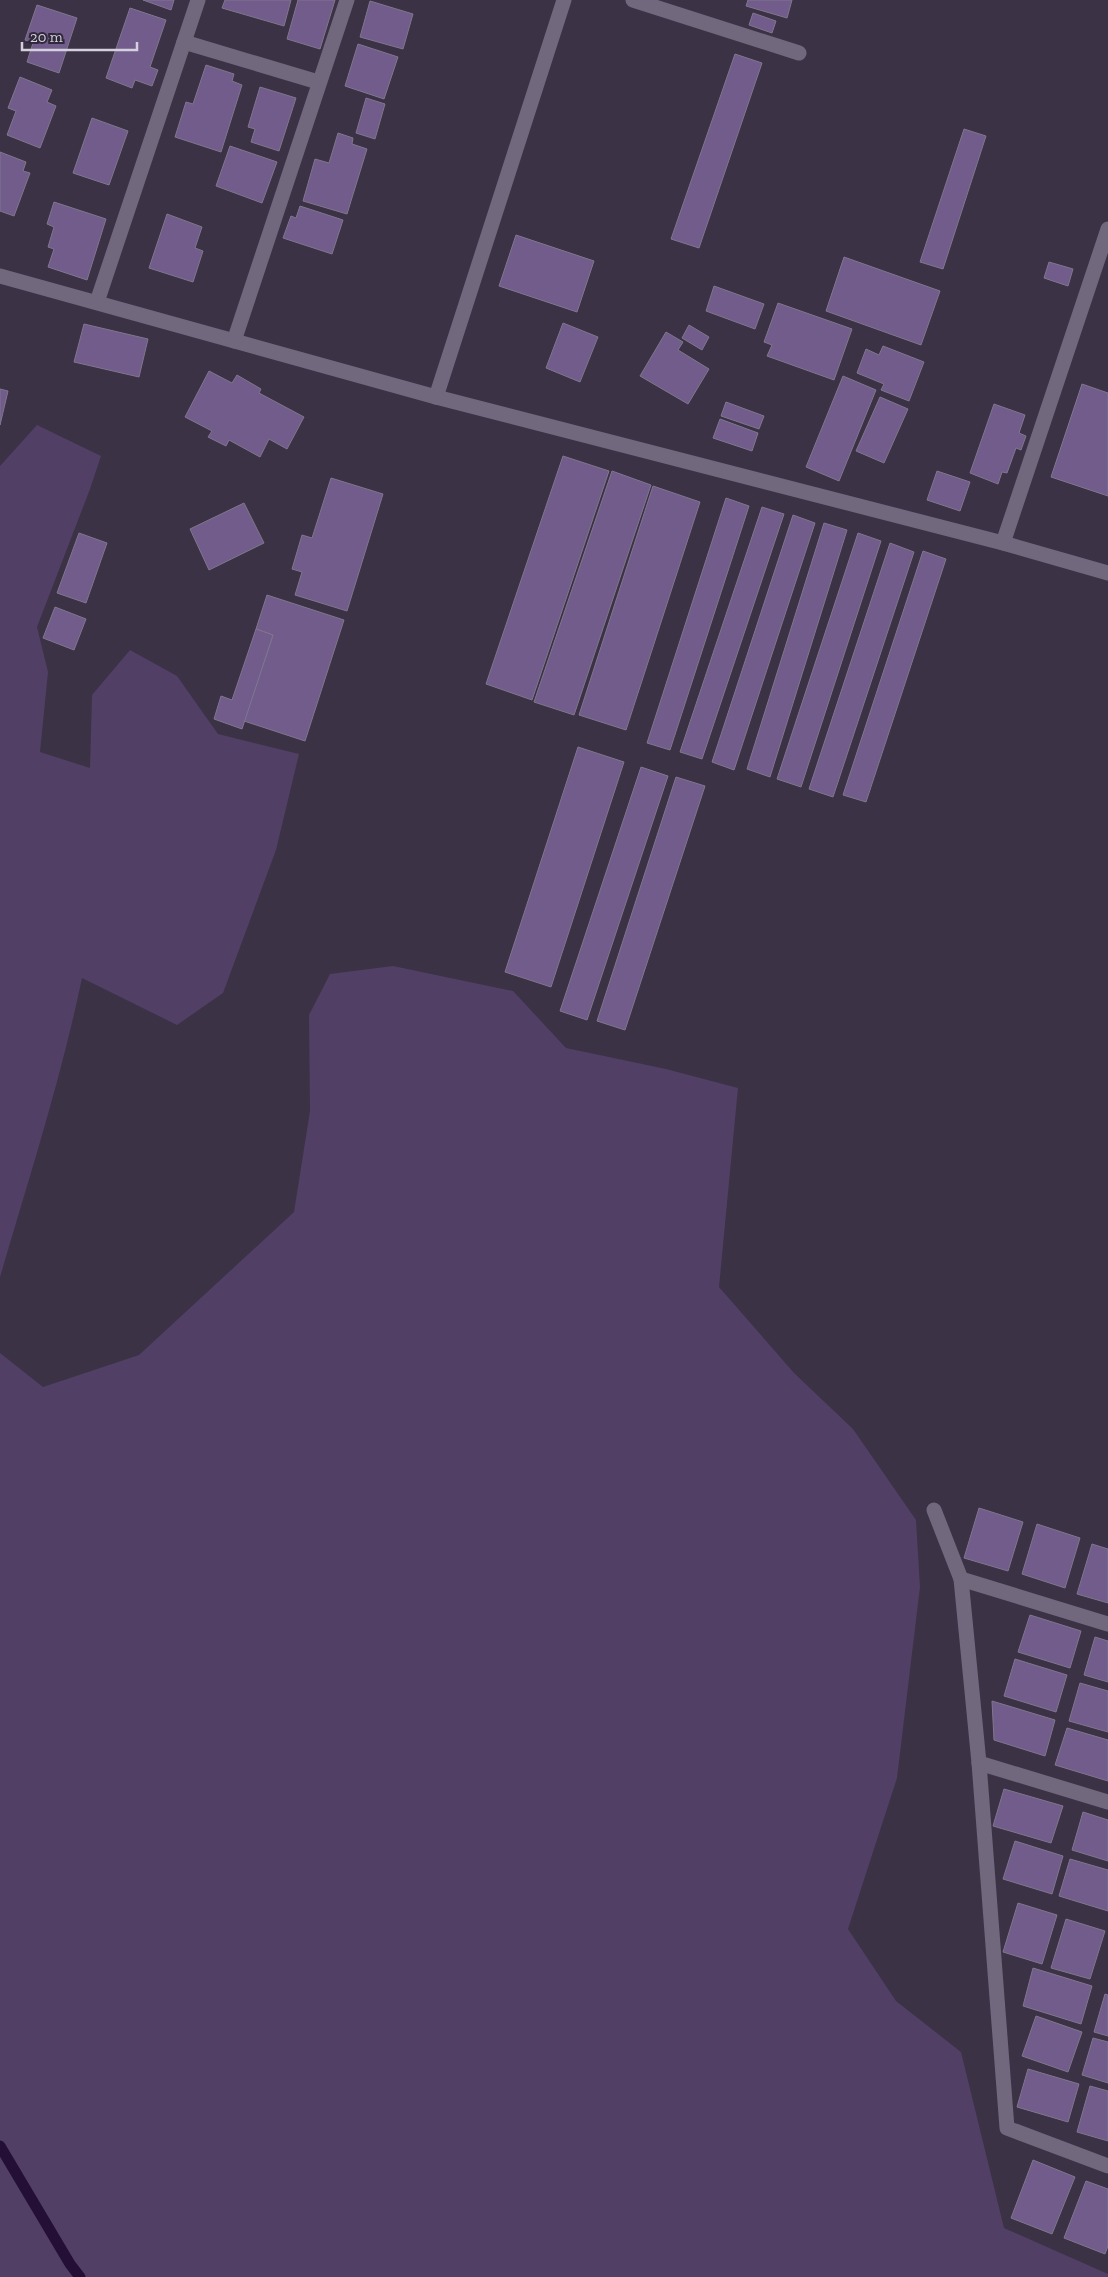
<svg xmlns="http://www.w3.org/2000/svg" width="1108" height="2277" font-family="'Zilla Slab',serif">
	<rect width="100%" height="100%" fill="#3b3246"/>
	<g fill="#513f65">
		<path d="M 37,425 L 101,456 L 90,489 L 37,627 L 48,672 L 40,752 L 90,768 L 92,695 L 130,650 L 177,676 L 218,734 L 299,754 L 276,850 L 223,993 L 177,1025 L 82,978 C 61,1079 29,1178 0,1277 L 0,466 Z"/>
		<path d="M 393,966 L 513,991 L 566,1048 L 666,1069 L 738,1088 L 719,1287 L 794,1373 L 853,1429 L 916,1520 L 920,1587 L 897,1778 L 848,1929 L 896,2001 L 961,2052 L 1004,2228 L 1108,2274 L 1108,2277 L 0,2277 L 0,1353 L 43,1387 L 139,1355 L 294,1212 L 310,1111 L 309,1015 L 330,974 Z"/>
	</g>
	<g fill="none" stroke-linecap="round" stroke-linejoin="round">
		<path stroke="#240f37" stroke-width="11" d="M 0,2146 L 70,2264 L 80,2277"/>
	</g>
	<g fill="#715c8b" stroke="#80768d">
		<path d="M 143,0 L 174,0 L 171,10 Z"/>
		<path d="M 225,0 L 291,0 L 284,26 L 222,8 Z"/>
		<path d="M 298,0 L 335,0 L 320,49 L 287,39 Z"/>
		<path d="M 748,0 L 792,0 L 787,18 L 746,6 Z"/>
		<path d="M 370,1 L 413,14 L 403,49 L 360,37 Z"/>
		<path d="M 37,5 L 77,18 L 59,73 L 27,62 L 33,43 L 25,40 Z"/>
		<path d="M 130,8 L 166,20 L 150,67 L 158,70 L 152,86 L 135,80 L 132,88 L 106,78 Z"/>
		<path d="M 753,13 L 776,21 L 772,33 L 749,25 Z"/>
		<path d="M 358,44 L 398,57 L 384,99 L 345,86 Z"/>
		<path d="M 735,54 L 762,63 L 699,248 L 671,239 Z"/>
		<path d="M 206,65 L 234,74 L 232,81 L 242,85 L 221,152 L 175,137 L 186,102 L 193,104 Z"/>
		<path d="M 20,77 L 52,90 L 47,102 L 56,106 L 40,148 L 7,135 L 16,111 L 8,108 Z"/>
		<path d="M 260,87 L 296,98 L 279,151 L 251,142 L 255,129 L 248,127 Z"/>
		<path d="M 366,98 L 385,104 L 375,139 L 356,133 Z"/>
		<path d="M 92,118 L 128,131 L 109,185 L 73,173 Z"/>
		<path d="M 964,129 L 986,136 L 943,269 L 920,262 Z"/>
		<path d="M 338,133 L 353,138 L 352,144 L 367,149 L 347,214 L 303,201 L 315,159 L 329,163 Z"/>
		<path d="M 230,146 L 277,162 L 262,203 L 216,186 Z"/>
		<path d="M 0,152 L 26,162 L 23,171 L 30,173 L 14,216 L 0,211 Z"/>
		<path d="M 54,202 L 106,219 L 87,280 L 48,267 L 54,249 L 48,247 L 54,227 L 47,224 Z"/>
		<path d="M 300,206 L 343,220 L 332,254 L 283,238 L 291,216 L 296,218 Z"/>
		<path d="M 167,214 L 202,227 L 195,248 L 203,251 L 193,282 L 149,268 Z"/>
		<path d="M 516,235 L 594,261 L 577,312 L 499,286 Z"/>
		<path d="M 844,257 L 940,291 L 921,345 L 826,311 Z"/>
		<path d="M 1049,262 L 1073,269 L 1068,286 L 1044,278 Z"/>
		<path d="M 714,286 L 764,304 L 755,329 L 706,311 Z"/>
		<path d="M 778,303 L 852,329 L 834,380 L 767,356 L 772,345 L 764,342 Z"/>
		<path d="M 563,323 L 598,337 L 580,382 L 546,368 Z"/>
		<path d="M 84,324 L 148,339 L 139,377 L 74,362 Z"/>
		<path d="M 689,325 L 709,337 L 702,350 L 682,338 Z"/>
		<path d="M 666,332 L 683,342 L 678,350 L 709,369 L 688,404 L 640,376 Z"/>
		<path d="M 883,346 L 924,362 L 909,401 L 881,390 L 884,384 L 857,373 L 866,349 L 879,355 Z"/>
		<path d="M 209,371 L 232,383 L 237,375 L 261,389 L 259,393 L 304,417 L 287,449 L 269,439 L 260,457 L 229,440 L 226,446 L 208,437 L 212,431 L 185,417 Z"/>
		<path d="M 843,376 L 876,390 L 839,481 L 806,467 Z"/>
		<path d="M 1082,384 L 1108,393 L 1108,496 L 1051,477 Z"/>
		<path d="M 0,389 L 8,391 L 0,425 Z"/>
		<path d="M 880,397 L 908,409 L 884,463 L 856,451 Z"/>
		<path d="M 726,402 L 764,416 L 759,429 L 721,416 Z"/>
		<path d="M 994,404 L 1025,415 L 1019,433 L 1026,436 L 1021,450 L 1016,448 L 1007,473 L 1002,472 L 998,484 L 970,473 Z"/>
		<path d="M 720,419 L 758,433 L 752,451 L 713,438 Z"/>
		<path d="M 563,456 L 609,471 L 532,700 L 486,684 Z"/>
		<path d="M 612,471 L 651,485 L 574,715 L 534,702 Z"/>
		<path d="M 937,471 L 970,482 L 960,511 L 927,500 Z"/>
		<path d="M 331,478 L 383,494 L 347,611 L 295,595 L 302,572 L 292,569 L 302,535 L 312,538 Z"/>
		<path d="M 653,486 L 700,502 L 626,730 L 579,715 Z"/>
		<path d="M 726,498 L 749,506 L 670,750 L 647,743 Z"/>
		<path d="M 244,503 L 264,543 L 209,570 L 190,529 Z"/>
		<path d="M 762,507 L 784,514 L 702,759 L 680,752 Z"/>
		<path d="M 793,515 L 815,523 L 734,770 L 712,762 Z"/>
		<path d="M 824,523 L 847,530 L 770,777 L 747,769 Z"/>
		<path d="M 79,533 L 107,543 L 86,603 L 57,593 Z"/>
		<path d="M 858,533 L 881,541 L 801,787 L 777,779 Z"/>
		<path d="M 890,543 L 914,552 L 833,797 L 809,789 Z"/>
		<path d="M 923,551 L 946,559 L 866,802 L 843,795 Z"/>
		<path d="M 267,595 L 344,620 L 305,741 L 244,721 L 273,635 L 256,629 Z"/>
		<path d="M 55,607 L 86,619 L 74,650 L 43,638 Z"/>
		<path d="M 256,629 L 273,635 L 242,729 L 214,719 L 221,696 L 232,700 Z"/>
		<path d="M 578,747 L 624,762 L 551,987 L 505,972 Z"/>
		<path d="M 641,767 L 668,776 L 587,1020 L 560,1011 Z"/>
		<path d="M 676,777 L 705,786 L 625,1030 L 597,1021 Z"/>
		<path d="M 979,1508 L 1023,1522 L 1008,1571 L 964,1558 Z"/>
		<path d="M 1037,1524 L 1080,1538 L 1065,1588 L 1022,1574 Z"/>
		<path d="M 1092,1544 L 1108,1549 L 1108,1603 L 1077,1594 Z"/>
		<path d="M 1030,1615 L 1081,1631 L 1070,1668 L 1018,1652 Z"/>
		<path d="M 1095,1637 L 1108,1641 L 1108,1682 L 1084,1675 Z"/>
		<path d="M 1015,1659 L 1067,1675 L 1056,1712 L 1004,1696 Z"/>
		<path d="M 1080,1683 L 1108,1691 L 1108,1732 L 1069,1721 Z"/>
		<path d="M 992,1701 L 1055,1720 L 1045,1756 L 994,1740 Z"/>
		<path d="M 1067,1728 L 1108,1740 L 1108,1781 L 1055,1765 Z"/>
		<path d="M 1004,1789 L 1063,1806 L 1051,1843 L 993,1826 Z"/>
		<path d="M 1083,1812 L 1108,1820 L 1108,1861 L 1072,1850 Z"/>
		<path d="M 1015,1841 L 1063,1856 L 1052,1894 L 1003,1879 Z"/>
		<path d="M 1070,1859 L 1108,1870 L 1108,1911 L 1059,1896 Z"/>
		<path d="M 1018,1903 L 1057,1915 L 1042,1964 L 1003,1952 Z"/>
		<path d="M 1066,1919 L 1105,1931 L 1090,1979 L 1051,1968 Z"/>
		<path d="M 1033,1968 L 1092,1986 L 1081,2024 L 1023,2006 Z"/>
		<path d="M 1105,1994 L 1108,1995 L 1108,2036 L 1094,2032 Z"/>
		<path d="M 1036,2016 L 1082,2032 L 1068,2072 L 1022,2056 Z"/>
		<path d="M 1093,2038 L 1108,2042 L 1108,2083 L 1082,2075 Z"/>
		<path d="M 1028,2069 L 1079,2084 L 1068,2122 L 1017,2107 Z"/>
		<path d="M 1090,2086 L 1108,2091 L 1108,2141 L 1077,2132 Z"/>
		<path d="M 1033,2160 L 1075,2177 L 1052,2234 L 1011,2218 Z"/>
		<path d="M 1086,2181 L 1108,2189 L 1108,2246 L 1105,2254 L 1064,2238 Z"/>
	</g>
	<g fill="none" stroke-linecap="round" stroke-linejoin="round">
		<path stroke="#71687e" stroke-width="15" d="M 633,0 L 799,53"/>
		<g stroke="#71687e" stroke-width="15">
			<path d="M 184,42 L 318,82"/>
			<path d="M 0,276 L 436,397 L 1003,543 L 1108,573"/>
			<path d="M 97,302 L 198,0"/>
			<path d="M 234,341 L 347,0"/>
			<path d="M 436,397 L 564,0"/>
			<path d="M 1003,543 L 1108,229"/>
			<path d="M 934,1510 L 961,1579 L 979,1763 L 1007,2128 L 1108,2166"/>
			<path d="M 961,1579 L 1108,1624"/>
			<path d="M 979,1763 L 1108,1802"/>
		</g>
	</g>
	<path d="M22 42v8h115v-8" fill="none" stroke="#d5d0dd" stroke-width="2.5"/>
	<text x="30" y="42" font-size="15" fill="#d5d0dd" stroke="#30283b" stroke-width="4" paint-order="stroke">20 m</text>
</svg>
